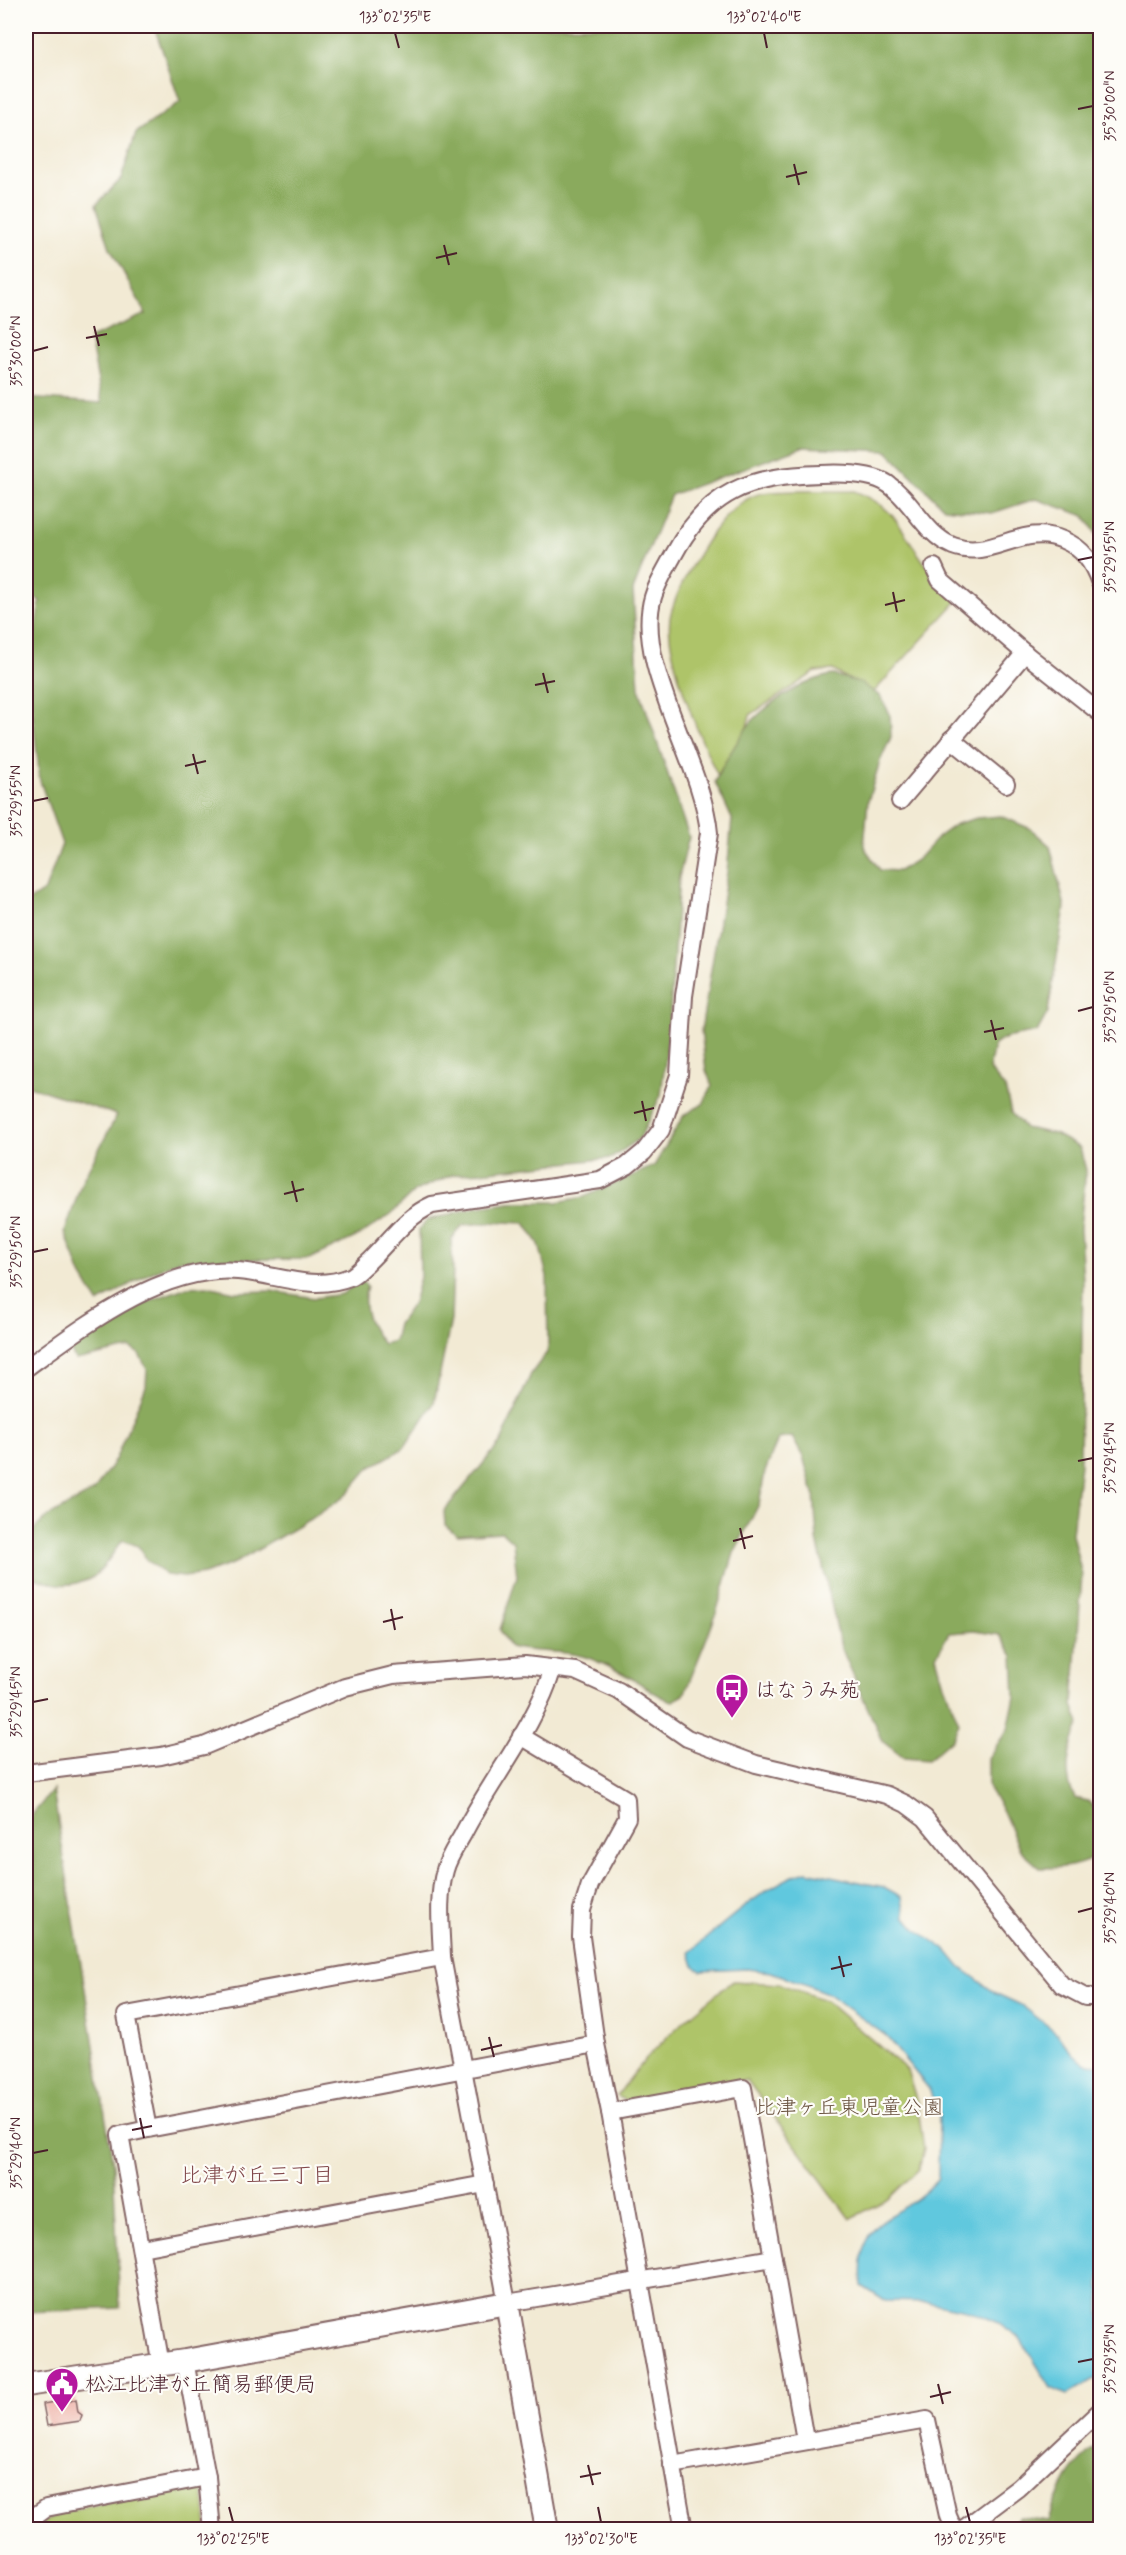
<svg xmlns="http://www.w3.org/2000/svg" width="1126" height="2555" font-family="Mynerve,'Klee One',sans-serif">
	<rect width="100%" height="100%" fill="#fdfcf7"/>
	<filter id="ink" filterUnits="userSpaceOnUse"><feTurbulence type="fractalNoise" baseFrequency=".0167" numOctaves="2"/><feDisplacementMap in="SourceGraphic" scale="12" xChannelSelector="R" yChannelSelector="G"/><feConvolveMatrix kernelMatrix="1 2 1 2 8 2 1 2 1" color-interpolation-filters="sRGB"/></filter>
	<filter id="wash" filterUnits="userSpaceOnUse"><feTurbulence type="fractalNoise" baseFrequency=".008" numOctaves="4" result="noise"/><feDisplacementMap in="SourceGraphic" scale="24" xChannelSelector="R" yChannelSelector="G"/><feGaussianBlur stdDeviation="1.35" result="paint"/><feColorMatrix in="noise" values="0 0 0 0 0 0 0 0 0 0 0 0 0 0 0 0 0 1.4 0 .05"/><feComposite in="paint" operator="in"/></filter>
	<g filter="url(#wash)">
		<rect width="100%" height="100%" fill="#f2ead4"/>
		<g fill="#aec469" stroke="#7c724a" stroke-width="1.5">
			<path d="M 854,491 C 897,507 899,528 924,562 C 934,575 946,588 957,601 L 872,694 L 833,670 L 815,672 L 750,715 L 740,754 L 719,778 C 702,744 661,648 671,613 C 678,587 694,561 708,539 C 720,522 740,497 763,493 C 791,489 825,492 854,491 Z"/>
			<path d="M 733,1981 L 780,1984 L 825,2000 L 907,2070 L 917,2102 L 924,2149 L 919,2169 L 888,2199 L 850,2219 L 747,2080 L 625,2101 L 617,2096 C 648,2051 689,2014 733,1981 Z"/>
			<path d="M 203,2484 L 207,2529 L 38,2530 L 40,2524 L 62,2512 Z"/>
		</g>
		<g fill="#8aaa5d" stroke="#6a6444" stroke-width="1.5">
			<path d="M 154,26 L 1100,26 L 1100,540 L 1085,516 L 1036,499 L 992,513 L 944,508 L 887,451 L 802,447 L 671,495 L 633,590 L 639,688 L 689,837 L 679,877 L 669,1028 L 661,1095 L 640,1138 L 612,1158 L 452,1175 L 415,1191 L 391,1214 L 360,1235 L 309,1259 L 179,1260 L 146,1275 L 98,1303 L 81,1275 L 65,1232 L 82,1181 L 117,1115 L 26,1085 L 26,1004 L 32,995 L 26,979 L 26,903 L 45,890 L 62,844 L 40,781 L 28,672 L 40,601 L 26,593 L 26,398 L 102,403 L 90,338 L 146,314 L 110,248 L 96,205 L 121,179 L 136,133 L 180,102 Z"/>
			<path d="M 834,675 L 861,683 L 880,696 L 890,714 L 891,737 L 880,761 L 868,801 L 864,847 L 880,870 L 899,871 L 918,859 L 938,837 L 956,824 L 977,818 L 1001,816 L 1031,829 L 1050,846 L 1065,907 L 1048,1012 L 1037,1032 L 1005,1038 L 994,1045 L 989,1069 L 1005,1088 L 1011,1113 L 1025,1128 L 1055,1134 L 1080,1148 L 1086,1170 L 1080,1228 L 1083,1281 L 1080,1464 L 1072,1534 L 1082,1575 L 1073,1705 L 1080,1724 C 1069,1745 1062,1776 1075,1798 L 1088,1801 L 1100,1815 L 1100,1853 C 1083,1867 1062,1868 1040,1868 L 1020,1850 L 1003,1811 L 988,1787 L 988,1758 L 1008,1729 L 1015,1697 L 1013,1656 L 1000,1635 L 974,1631 L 949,1633 L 936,1656 L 944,1685 L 959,1723 L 952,1739 L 928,1760 L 904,1758 L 882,1741 L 841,1647 L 817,1540 L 814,1494 L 803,1457 L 792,1437 L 778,1439 L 765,1472 L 759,1504 L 734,1553 L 714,1620 L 684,1695 L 673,1701 C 659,1698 649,1688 636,1681 C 623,1673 608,1666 594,1660 C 567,1649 538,1654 510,1647 L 500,1630 L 517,1576 L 513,1542 L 502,1532 L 457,1535 L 445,1525 L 444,1511 L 501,1442 L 531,1374 L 548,1351 L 547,1276 L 539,1244 L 525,1223 L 502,1222 L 463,1225 L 451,1240 L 453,1267 L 451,1320 L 434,1403 L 404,1448 L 369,1468 L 344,1497 L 317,1515 L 237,1562 L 204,1574 L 184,1577 L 166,1575 L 147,1560 L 138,1546 L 123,1540 C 114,1550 104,1570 93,1577 C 73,1589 42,1586 26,1571 L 26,1537 L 47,1517 L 94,1491 L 115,1460 L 146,1386 L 147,1369 L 139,1354 L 130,1348 L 76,1360 L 70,1350 L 144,1303 L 187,1287 L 207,1286 L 235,1292 L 271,1291 L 315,1298 L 342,1294 L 361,1280 L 367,1286 C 360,1308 369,1326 383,1344 L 394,1341 L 398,1324 L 413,1303 L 420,1277 L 419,1230 L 427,1220 L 478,1207 L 518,1202 L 557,1202 L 584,1197 L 654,1166 L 684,1115 L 703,1104 L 712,1086 L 706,1070 L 701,1031 L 727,872 L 732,819 L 715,782 C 719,771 745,727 754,719 C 772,701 809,677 834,675 Z"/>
			<path d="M 53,1790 L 113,2164 L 120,2308 L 26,2312 L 26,2349 L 26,1822 Z"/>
			<path d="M 1100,2444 L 1100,2529 L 1004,2529 L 1020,2517 L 1048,2521 C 1060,2487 1069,2466 1100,2444 Z"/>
		</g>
		<path fill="#61c8de" stroke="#567484" stroke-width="1.5" d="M 806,1871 L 884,1887 L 902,1897 L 905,1916 L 915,1928 L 946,1950 L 960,1967 L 997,1994 L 1021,2005 L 1057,2033 L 1073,2055 L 1086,2064 L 1100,2065 L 1100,2376 L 1067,2395 L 1051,2388 L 1020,2338 L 999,2323 L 971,2311 L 928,2302 L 885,2301 L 862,2286 C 855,2208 899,2225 938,2179 L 939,2114 L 929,2089 L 885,2035 L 827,1993 L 802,1983 L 771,1972 L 747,1969 L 701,1971 L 694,1966 L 690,1952 C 723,1924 766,1884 806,1871 Z"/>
		<g id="blocks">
			<path fill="#e79084" d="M 76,2399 L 78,2412 L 82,2415 L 80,2421 L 47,2426 L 43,2404 L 60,2401 L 60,2405 Z"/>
		</g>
	</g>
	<g filter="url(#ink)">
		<use href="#blocks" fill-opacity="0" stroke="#856666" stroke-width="1.5"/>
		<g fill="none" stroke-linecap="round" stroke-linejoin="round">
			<g stroke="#856666" stroke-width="20">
				<g id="street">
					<path d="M 934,567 L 940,580 L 1027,655 L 1100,713"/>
					<path d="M 951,739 L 1006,784"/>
					<path d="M 900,801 L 1025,653"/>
					<path d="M 26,1368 C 84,1326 162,1265 238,1271 C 276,1274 312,1292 350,1277 C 357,1274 362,1267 368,1262 C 389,1242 405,1217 432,1205 L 600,1180 L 627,1166 L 644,1152 L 661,1130 L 679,1075 L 684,996 L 709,833 C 703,762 633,664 653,597 C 657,583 666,569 673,556 C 708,490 750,476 821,474 C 841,473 871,473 888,484 C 913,501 924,534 953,546 C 991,561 1023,522 1063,540 C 1083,548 1093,563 1100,583"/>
					<path d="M 553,1668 C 535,1728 491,1779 463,1834 C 457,1845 448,1858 445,1870 C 437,1898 441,1929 442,1957 L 507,2303 L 773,2258"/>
					<path d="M 521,1736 L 626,1799 L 627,1818 L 590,1885 L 582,1910 L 581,1937 L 596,2044 L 610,2112 L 743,2088 L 805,2440"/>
					<path d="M 26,1773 L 161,1756 L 204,1746 L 345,1687 L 393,1675 L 525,1665 L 575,1671 L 619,1691 L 687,1738 L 756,1764 L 887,1795 L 906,1804 L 925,1818 L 1062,1985 L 1085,1997 L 1100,1997"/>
					<path d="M 610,2112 L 684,2530"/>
					<path d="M 148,2129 L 596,2044"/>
					<path d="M 141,2248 L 485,2184"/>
					<path d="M 185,2361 L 207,2477 L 212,2530"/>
					<path d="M 161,2365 L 120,2135 L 148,2129 L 126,2015 L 442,1957"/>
					<path d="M 672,2465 L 927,2420 L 948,2516 L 954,2530"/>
					<path d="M 31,2530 L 35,2516 L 46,2508 L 207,2477"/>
					<path d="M 962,2530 L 1018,2488 L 1100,2411"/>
				</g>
			</g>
			<g stroke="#856666" stroke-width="26">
				<path id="secondary" d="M 26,2385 L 185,2361 L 507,2303 L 547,2530"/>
			</g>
			<use href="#street" stroke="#fff" stroke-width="16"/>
			<use href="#secondary" stroke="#fff" stroke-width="22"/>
		</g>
	</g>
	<path fill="none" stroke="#4a1f2b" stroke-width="2" d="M 395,33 L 399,48M 764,33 L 767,48M 1078,109 L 1093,106M 794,164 L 799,185M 786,177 L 807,172M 444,245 L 449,265M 436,258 L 457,253M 94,326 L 99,346M 86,338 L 107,334M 33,351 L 48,347M 1078,560 L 1093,557M 893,592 L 897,612M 885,605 L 905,600M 543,673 L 548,693M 535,685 L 555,681M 193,754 L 198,774M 185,766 L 206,761M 33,801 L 48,798M 1078,1011 L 1093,1007M 991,1020 L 996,1040M 984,1032 L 1004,1028M 642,1101 L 646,1121M 634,1113 L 654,1108M 292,1181 L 297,1202M 284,1194 L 304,1189M 33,1252 L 48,1249M 1078,1461 L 1093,1458M 740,1528 L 745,1549M 733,1541 L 753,1536M 391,1609 L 395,1630M 383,1622 L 403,1617M 33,1702 L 48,1699M 1078,1912 L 1093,1908M 839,1956 L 844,1977M 831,1969 L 852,1964M 489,2037 L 494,2057M 481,2050 L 502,2045M 140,2118 L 144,2138M 132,2130 L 152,2126M 33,2153 L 48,2150M 1078,2362 L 1093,2359M 938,2384 L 943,2404M 930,2397 L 951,2392M 588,2465 L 593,2485M 580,2477 L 601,2473M 229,2507 L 233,2522M 598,2507 L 601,2522M 966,2507 L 970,2522"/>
	<defs>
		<g id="bus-pin" transform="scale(1.725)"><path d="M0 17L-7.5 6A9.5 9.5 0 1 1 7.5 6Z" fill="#b5179e" stroke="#fdfcf7"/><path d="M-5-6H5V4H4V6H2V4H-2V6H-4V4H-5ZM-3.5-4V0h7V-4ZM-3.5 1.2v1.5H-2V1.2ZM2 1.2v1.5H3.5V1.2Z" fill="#fff"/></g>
		<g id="civic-pin" transform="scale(1.725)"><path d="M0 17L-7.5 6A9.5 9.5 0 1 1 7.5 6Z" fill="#b5179e" stroke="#fdfcf7"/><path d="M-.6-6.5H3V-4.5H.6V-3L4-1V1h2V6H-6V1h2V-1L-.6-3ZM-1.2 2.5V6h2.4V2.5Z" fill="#fff"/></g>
	</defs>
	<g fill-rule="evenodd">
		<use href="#bus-pin" x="732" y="1690"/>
		<use href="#civic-pin" x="62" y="2384"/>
	</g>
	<g text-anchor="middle" stroke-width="4.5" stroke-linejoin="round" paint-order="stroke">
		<g font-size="21" fill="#4a1f2b" stroke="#fdfcf7" text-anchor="start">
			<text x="755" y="1697">はなうみ苑</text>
			<text x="85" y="2391">松江比津が丘簡易郵便局</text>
		</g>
		<g font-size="21" fill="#68513e" stroke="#fdfcf7">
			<text x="849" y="2114">比津ヶ丘東児童公園</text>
		</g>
		<g font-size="22" fill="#81474a" stroke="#fdfcf7">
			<text x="257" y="2182">比津が丘三丁目</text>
		</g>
	</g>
	<rect width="1126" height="2555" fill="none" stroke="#fdfcf7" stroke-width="66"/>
	<rect x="33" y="33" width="1060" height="2489" fill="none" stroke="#4a1f2b" stroke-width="2"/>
	<g font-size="15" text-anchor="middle" fill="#4a1f2b">
		<text x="395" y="22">133°02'35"E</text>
		<text x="764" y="22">133°02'40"E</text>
		<text transform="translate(1110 106) rotate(-90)" y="5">35°30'00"N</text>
		<text transform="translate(16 351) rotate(-90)" y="5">35°30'00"N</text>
		<text transform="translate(1110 557) rotate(-90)" y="5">35°29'55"N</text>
		<text transform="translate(16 801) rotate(-90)" y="5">35°29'55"N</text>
		<text transform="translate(1110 1007) rotate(-90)" y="5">35°29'50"N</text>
		<text transform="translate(16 1252) rotate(-90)" y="5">35°29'50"N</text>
		<text transform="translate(1110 1458) rotate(-90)" y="5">35°29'45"N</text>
		<text transform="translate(16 1702) rotate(-90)" y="5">35°29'45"N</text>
		<text transform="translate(1110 1908) rotate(-90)" y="5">35°29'40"N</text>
		<text transform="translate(16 2153) rotate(-90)" y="5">35°29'40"N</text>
		<text transform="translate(1110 2359) rotate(-90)" y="5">35°29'35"N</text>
		<text x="233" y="2544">133°02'25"E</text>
		<text x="601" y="2544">133°02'30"E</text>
		<text x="970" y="2544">133°02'35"E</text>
	</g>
</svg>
